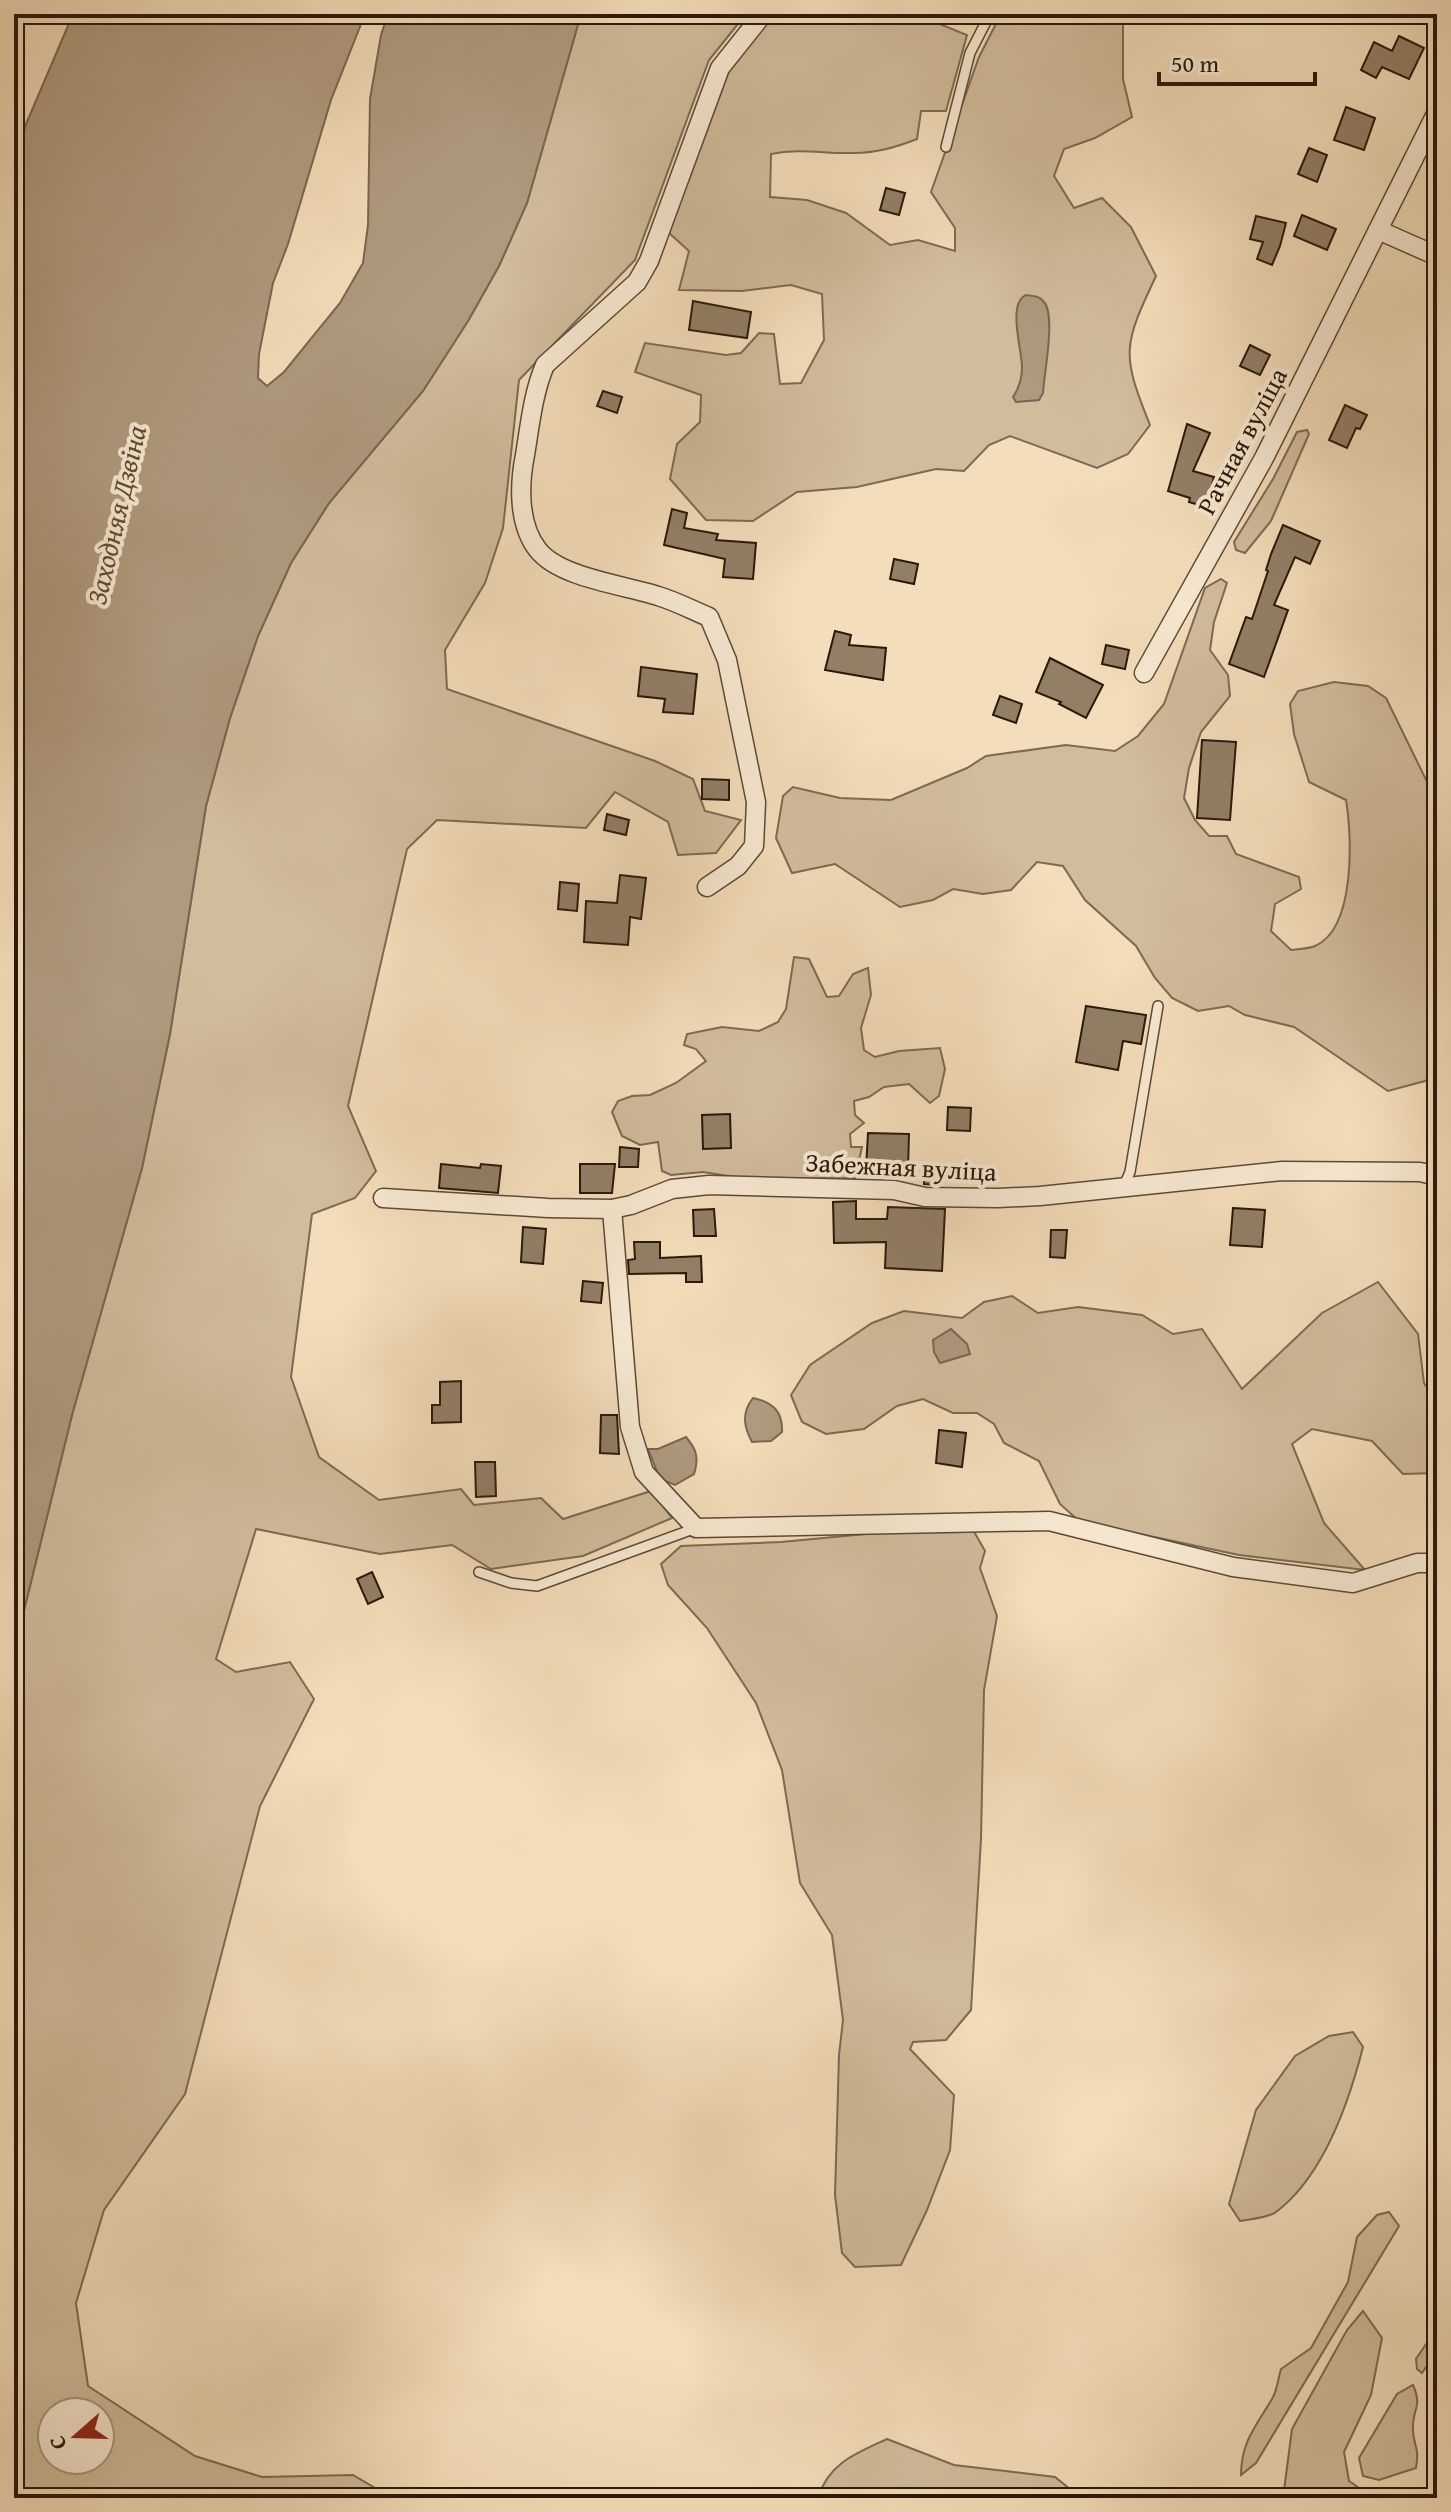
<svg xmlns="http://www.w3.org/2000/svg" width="1451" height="2512" font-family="'Gentium Book Plus',serif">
	<rect width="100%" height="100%" fill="#f4ddba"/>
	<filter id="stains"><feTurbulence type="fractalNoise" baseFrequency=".0025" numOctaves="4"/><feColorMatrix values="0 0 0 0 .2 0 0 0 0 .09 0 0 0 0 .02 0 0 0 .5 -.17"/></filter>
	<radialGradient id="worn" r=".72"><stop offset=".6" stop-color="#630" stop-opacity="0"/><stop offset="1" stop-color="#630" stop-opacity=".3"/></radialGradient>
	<g fill="#d1bc9c" stroke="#7c6a54" stroke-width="2" fill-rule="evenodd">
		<path d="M 581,14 L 746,14 L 709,60 L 635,260 L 519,380 L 503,528 L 485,583 L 445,650 L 447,689 L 655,761 L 693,779 L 705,811 L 741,820 L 716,853 L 678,855 L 668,822 L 615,792 L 586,828 L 437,820 L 407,849 L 348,1106 L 376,1171 L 355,1198 L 312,1214 L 291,1377 L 319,1457 L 379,1500 L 461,1489 L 474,1505 L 541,1498 L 563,1519 L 651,1491 L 672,1518 L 583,1556 L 491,1569 L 452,1545 L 380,1554 L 256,1529 L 216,1659 L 236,1672 L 290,1662 L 314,1699 L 260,1806 L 185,2094 L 104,2210 L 76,2303 L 88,2386 L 195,2456 L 262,2477 L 353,2475 L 392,2498 L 14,2498 L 14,1651 L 72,1415 L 142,1168 L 170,1034 L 206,806 L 230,718 L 258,636 L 291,563 L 329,503 L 423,391 L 468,321 L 499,266 L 527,203 ZM 52,2412 L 100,2412 L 100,2460 L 52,2460 Z"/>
		<path d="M 774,14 L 915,14 L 967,35 L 946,111 L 921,111 L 917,139 C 897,147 877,153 855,153 C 826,154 800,148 771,154 L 770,197 L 807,200 L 846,213 L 890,245 L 918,240 L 955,251 L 955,228 L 931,192 L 979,57 L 1001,14 L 1123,14 L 1123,79 L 1132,117 L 1095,138 L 1064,149 L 1054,176 L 1074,208 L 1102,198 L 1131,227 L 1156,276 C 1123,346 1121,353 1150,425 L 1128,454 L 1097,468 L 1010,436 L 989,445 L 964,471 L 936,469 L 857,487 L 797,492 L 753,521 L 706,520 L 670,479 L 677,444 L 700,422 L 701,395 L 635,372 L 645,343 L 726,355 L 741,353 L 759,333 L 774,334 L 780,384 L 801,383 L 824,340 L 822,294 L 791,285 L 742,291 L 679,290 L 689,251 L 669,233 L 726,73 Z"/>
		<path d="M 1307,430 L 1309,434 L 1271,521 L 1245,553 L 1236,550 L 1234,542 L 1273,479 L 1297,432 Z"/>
		<path d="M 1221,579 L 1227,583 L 1214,622 L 1210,650 L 1228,675 L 1230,696 L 1201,732 L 1189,768 L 1184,798 L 1195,820 L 1209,836 L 1227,836 L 1236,854 L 1299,877 L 1301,889 L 1275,904 L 1271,931 L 1291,950 C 1298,949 1308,949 1315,946 C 1356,928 1352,836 1346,800 L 1309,782 L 1294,734 L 1290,704 L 1298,691 L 1334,682 L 1368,686 L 1386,698 L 1434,796 L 1437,808 L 1437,1075 L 1425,1081 L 1388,1091 L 1294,1027 L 1245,1015 L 1229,1006 L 1198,1011 L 1172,998 L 1155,978 L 1136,946 L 1085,900 L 1063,866 L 1037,862 L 1011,890 L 983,894 L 953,889 L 933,900 L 900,907 L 835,864 L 792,873 L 776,838 L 783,796 L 793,787 L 840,798 L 891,800 L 967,768 L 986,756 L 1066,745 L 1115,751 L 1138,736 L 1164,704 L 1205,588 Z"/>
		<path d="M 794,957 L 809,959 L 827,997 L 839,996 L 853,974 L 868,968 L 871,995 L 861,1028 L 864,1050 L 875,1057 L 899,1051 L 940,1048 L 945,1069 L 939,1096 L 930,1103 L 909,1084 L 884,1087 L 869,1097 L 854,1101 L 855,1115 L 864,1123 L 850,1134 L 851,1147 L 862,1147 L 855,1178 L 747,1179 L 703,1172 L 671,1175 L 662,1171 L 658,1142 L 640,1145 L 622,1136 L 612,1112 L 618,1101 L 632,1096 L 650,1095 L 676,1083 L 706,1061 L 696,1049 L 684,1045 L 687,1034 L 722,1027 L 759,1031 L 778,1022 L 786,1009 Z"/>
		<path d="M 1378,1282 L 1418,1334 L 1424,1383 L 1437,1403 L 1437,1473 L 1403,1474 L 1372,1441 L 1312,1429 L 1292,1444 L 1324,1523 L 1365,1570 L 1239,1555 L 1079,1521 L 1060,1504 L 1039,1461 L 1004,1443 L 994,1424 L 977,1413 L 953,1413 L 923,1399 L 897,1406 L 864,1429 L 826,1434 L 802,1422 L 791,1395 L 810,1365 L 872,1323 L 904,1311 L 962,1318 L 984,1302 L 1012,1296 L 1038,1313 L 1078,1307 L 1142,1315 L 1173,1334 L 1202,1329 L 1242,1389 L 1322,1313 Z"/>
		<path d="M 919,1529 L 973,1530 L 985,1551 L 980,1568 L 997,1616 L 984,1690 L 981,1839 L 971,2010 L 946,2040 L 913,2042 L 910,2049 L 954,2095 L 950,2150 L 927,2210 L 901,2265 L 855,2267 L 842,2253 L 835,2195 L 839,2055 L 843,2020 L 832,1935 L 800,1883 L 782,1770 L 756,1703 L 707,1628 L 668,1585 L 661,1564 L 681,1546 L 781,1542 Z"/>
		<path d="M 1353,2032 L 1363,2047 C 1349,2102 1324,2176 1276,2212 C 1268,2218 1251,2219 1240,2221 L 1229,2204 L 1256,2110 L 1295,2056 L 1329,2036 Z"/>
		<path d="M 1389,2212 L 1399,2226 L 1256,2463 L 1241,2475 C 1241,2442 1256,2426 1272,2399 C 1277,2391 1278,2379 1281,2369 L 1311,2348 L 1348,2282 L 1357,2237 L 1377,2215 Z"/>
		<path d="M 1363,2311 L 1382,2338 L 1371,2395 L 1344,2452 L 1349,2481 L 1368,2494 L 1395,2498 L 1283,2498 L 1292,2429 L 1347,2330 Z"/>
		<path d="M 1437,2328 L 1437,2351 L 1422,2373 L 1417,2369 L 1416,2359 Z"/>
		<path d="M 1413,2385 C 1423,2407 1412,2409 1413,2429 C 1413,2446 1420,2446 1416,2468 L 1379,2480 L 1363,2476 L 1359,2458 L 1397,2394 Z"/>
		<path d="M 887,2439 L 954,2465 L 1055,2477 L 1081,2498 L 818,2498 C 828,2463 857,2453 887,2439 Z"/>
	</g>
	<g fill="#af9a7e" stroke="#796650" stroke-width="2">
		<path d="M 73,14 L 365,14 L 331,100 L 288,244 L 273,283 L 259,354 L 258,378 L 267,386 L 284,372 L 340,303 L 363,263 L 368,225 L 370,99 L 381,35 L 388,14 L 581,14 L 527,203 L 499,266 L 468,321 L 423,391 L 329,503 L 291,563 L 258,636 L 230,718 L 206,806 L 170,1034 L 142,1168 L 72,1415 L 14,1651 L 14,167 L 26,124 Z"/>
		<path d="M 1026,295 C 1033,296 1040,296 1044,302 C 1056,315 1044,374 1043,393 L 1039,400 L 1016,402 L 1013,397 C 1019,388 1022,379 1022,367 C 1022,350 1007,303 1026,295 Z"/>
		<path d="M 951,1329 L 967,1344 L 970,1354 L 940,1363 L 934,1352 L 933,1340 Z"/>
		<path d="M 753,1398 C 773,1402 783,1412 782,1432 L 771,1441 L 752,1442 C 744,1427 741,1413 753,1398 Z"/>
		<path d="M 686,1437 C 697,1450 699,1458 694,1474 L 675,1485 L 660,1479 L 648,1449 L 658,1449 Z"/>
	</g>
	<g fill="#927f66" stroke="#28190b" stroke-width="2">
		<path d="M 1399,36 L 1424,48 L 1409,79 L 1382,67 L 1376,78 L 1361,70 L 1374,42 L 1392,51 Z"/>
		<path d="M 1346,107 L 1375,118 L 1364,150 L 1334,140 Z"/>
		<path d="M 1309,148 L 1327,155 L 1317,182 L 1298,174 Z"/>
		<path d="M 886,188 L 905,193 L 899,215 L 880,210 Z"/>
		<path d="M 1302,215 L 1336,229 L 1327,250 L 1294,236 Z"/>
		<path d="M 1256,216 L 1286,223 L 1280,246 L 1272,265 L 1257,259 L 1263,242 L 1250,239 Z"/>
		<path d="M 693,301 L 751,312 L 747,338 L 689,330 Z"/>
		<path d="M 1250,345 L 1270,355 L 1260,375 L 1240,366 Z"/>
		<path d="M 603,391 L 622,397 L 617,413 L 597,406 Z"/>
		<path d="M 1345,405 L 1367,415 L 1360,429 L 1356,428 L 1347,448 L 1329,440 Z"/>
		<path d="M 1187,424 L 1210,433 L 1193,471 L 1214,477 L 1206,507 L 1189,502 L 1190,498 L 1168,491 Z"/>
		<path d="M 672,509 L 687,513 L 684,528 L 718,534 L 716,540 L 756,543 L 753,579 L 723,577 L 725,559 L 664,545 Z"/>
		<path d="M 1283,525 L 1320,541 L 1310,564 L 1295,557 L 1274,605 L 1288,610 L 1264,677 L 1229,664 L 1246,617 L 1252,619 L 1268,571 L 1266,570 L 1271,554 Z"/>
		<path d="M 894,559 L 918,564 L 914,584 L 890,579 Z"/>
		<path d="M 835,631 L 851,635 L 849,645 L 886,648 L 883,680 L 825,670 Z"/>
		<path d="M 1106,645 L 1129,650 L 1125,669 L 1102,664 Z"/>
		<path d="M 1050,658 L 1103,685 L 1086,718 L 1059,704 L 1061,702 L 1036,692 Z"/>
		<path d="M 641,667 L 697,674 L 693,714 L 663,712 L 665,699 L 638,696 Z"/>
		<path d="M 1000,696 L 1022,704 L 1016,723 L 993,715 Z"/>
		<path d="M 1202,740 L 1236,742 L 1230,820 L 1197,818 Z"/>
		<path d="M 702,779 L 729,780 L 729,800 L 702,799 Z"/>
		<path d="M 607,814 L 629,820 L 626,835 L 604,830 Z"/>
		<path d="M 620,875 L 646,878 L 641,919 L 630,917 L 628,945 L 584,942 L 586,901 L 617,903 Z"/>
		<path d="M 560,882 L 579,884 L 577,911 L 558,909 Z"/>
		<path d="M 1086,1006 L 1146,1015 L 1141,1044 L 1123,1041 L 1118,1070 L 1076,1062 Z"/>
		<path d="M 948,1107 L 971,1108 L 970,1131 L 947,1130 Z"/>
		<path d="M 730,1114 L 731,1148 L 703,1149 L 702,1115 Z"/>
		<path d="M 868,1133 L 909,1134 L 908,1169 L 866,1168 Z"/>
		<path d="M 620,1147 L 639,1149 L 638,1167 L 619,1167 Z"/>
		<path d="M 441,1164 L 480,1168 L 481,1164 L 501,1166 L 498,1193 L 439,1188 Z"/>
		<path d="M 580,1164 L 615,1164 L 612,1193 L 580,1193 Z"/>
		<path d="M 924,1176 L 940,1177 L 940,1185 L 924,1184 Z"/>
		<path d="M 856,1201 L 856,1219 L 887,1219 L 888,1207 L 945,1209 L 942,1271 L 885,1268 L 886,1242 L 834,1243 L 833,1202 Z"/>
		<path d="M 1233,1208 L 1265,1210 L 1262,1247 L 1230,1245 Z"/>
		<path d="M 714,1209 L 716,1236 L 694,1236 L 693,1210 Z"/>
		<path d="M 523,1227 L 546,1229 L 543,1264 L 521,1262 Z"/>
		<path d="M 1051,1230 L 1067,1230 L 1065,1258 L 1050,1257 Z"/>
		<path d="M 634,1242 L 660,1242 L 660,1258 L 701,1256 L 702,1282 L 686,1282 L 686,1273 L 629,1274 L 628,1260 L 635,1259 Z"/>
		<path d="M 583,1281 L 603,1283 L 601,1303 L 581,1301 Z"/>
		<path d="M 461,1381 L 461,1422 L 432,1423 L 432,1405 L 440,1405 L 440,1382 Z"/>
		<path d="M 601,1415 L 617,1415 L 619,1454 L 600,1453 Z"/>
		<path d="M 939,1430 L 966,1433 L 962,1467 L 936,1463 Z"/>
		<path d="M 475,1462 L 495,1462 L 496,1496 L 476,1497 Z"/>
		<path d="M 372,1572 L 383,1597 L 368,1604 L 357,1579 Z"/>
	</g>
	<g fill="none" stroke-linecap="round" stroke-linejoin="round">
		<g stroke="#5b4a37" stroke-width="12">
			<g id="lane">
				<path d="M 946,147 L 970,53 L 990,14"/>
				<path d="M 1123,1188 L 1130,1172 L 1158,1006"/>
				<path d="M 479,1572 L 511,1583 L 537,1586 L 696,1528"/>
			</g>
		</g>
		<g stroke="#5b4a37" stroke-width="21">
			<g id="street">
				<path d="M 1378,230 L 1437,256"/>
				<path d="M 1144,673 L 1264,458 L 1437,112"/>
				<path d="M 707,887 L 738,866 L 754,846 L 756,802 L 727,660 L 709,617 C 692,610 675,601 658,596 C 625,585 560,578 538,550 C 518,525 519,485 525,455 C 530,425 533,393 545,365 L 637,282 L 649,261 L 720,68 L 763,14"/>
				<path d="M 383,1198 L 548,1208 L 612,1209 L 631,1205 L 672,1189 L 709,1185 L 894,1190 L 925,1197 L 998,1198 L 1040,1196 L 1282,1171 L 1420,1172 L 1437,1176"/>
				<path d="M 612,1209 L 630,1427 L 644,1472 L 696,1528 L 1049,1521 L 1233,1567 L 1353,1583 L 1417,1563 L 1437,1563"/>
			</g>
		</g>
		<use href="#lane" stroke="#f8e9d2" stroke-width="9"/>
		<use href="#street" stroke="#f8e9d2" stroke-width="18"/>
	</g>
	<g text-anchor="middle" stroke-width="8" stroke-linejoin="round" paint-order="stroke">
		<g font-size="26" fill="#28190b" stroke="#f8e9d2">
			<text transform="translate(1242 441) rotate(-62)" y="9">Рачная вуліца</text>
			<text transform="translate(901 1167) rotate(3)" y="9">Забежная вуліца</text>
		</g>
		<g font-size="28" font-style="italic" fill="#5e4d39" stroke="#f8e9d2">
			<text transform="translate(116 515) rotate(-77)" y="10">Заходняя Дзвіна</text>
		</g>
	</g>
	<rect width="1451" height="2512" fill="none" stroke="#f4ddba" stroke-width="48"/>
	<rect x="16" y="16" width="1419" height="2480" fill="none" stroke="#28190b" stroke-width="4"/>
	<rect x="24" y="24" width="1403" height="2464" fill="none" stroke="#28190b" stroke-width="2"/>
	<g transform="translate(76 2436) rotate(250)"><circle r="38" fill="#f8e9d2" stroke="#a59682" stroke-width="2"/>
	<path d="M0-6L14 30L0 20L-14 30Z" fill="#8f2418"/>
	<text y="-12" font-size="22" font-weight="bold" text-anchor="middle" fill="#28190b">С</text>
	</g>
	<path d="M1159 72v12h156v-12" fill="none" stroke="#28190b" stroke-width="4"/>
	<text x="1171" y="72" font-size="24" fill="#28190b" stroke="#f8e9d2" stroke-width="6" paint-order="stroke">50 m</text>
	<rect width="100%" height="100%" filter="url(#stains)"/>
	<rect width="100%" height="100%" fill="url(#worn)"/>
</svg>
